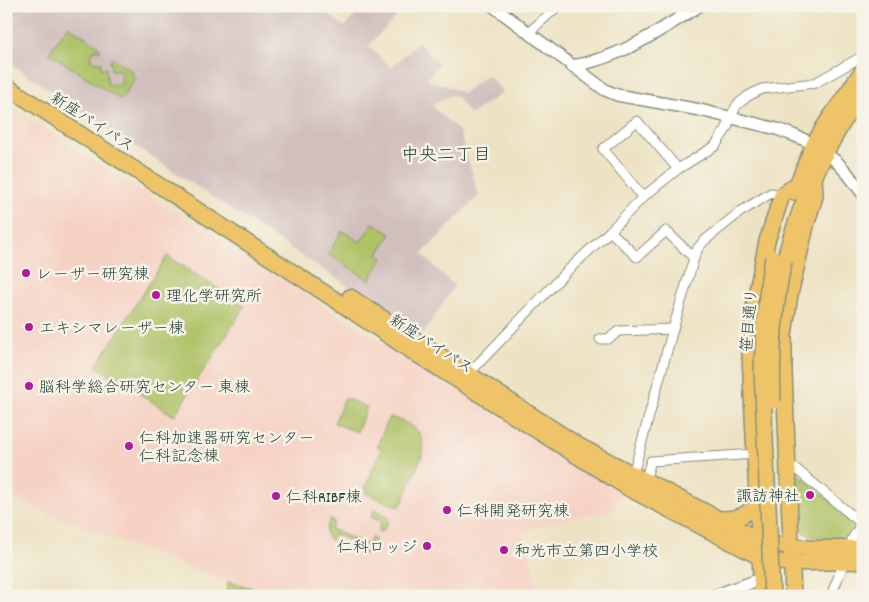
<svg xmlns="http://www.w3.org/2000/svg" width="869" height="602" font-family="Dekko,'Klee One',sans-serif">
	<rect width="100%" height="100%" fill="#f7f3e8"/>
	<filter id="ink" filterUnits="userSpaceOnUse"><feTurbulence type="fractalNoise" baseFrequency=".02" numOctaves="2"/><feDisplacementMap in="SourceGraphic" scale="10" xChannelSelector="R" yChannelSelector="G"/><feConvolveMatrix kernelMatrix="1 2 1 2 8 2 1 2 1" color-interpolation-filters="sRGB"/></filter>
	<filter id="wash" filterUnits="userSpaceOnUse"><feTurbulence type="fractalNoise" baseFrequency=".0096" numOctaves="4" result="noise"/><feDisplacementMap in="SourceGraphic" scale="20" xChannelSelector="R" yChannelSelector="G"/><feGaussianBlur stdDeviation="1.12" result="paint"/><feColorMatrix in="noise" values="0 0 0 0 0 0 0 0 0 0 0 0 0 0 0 0 0 1.4 0 .05"/><feComposite in="paint" operator="in"/></filter>
	<g filter="url(#wash)">
		<rect width="100%" height="100%" fill="#ede3c4"/>
		<path fill="#f6d2c4" d="M 6,104 L 104,167 L 620,493 L 613,511 L 580,516 L 534,528 L 522,533 L 534,568 L 537,596 L 295,596 L 224,580 L 46,513 L 6,496 Z"/>
		<path fill="#d1bfbe" d="M 6,6 L 318,6 L 345,27 L 363,6 L 385,6 L 396,17 L 368,46 L 391,68 L 418,42 L 439,64 L 433,70 L 427,80 L 444,85 L 463,93 L 488,75 L 503,92 L 470,115 L 457,97 L 451,95 L 432,106 L 459,131 L 479,195 L 422,254 L 454,286 L 423,334 L 319,267 L 6,61 Z"/>
		<g fill="#aec266" stroke="#66804d">
			<path d="M 68,26 L 99,46 L 98,48 L 101,49 L 99,51 L 95,49 L 90,58 L 96,62 L 101,62 L 101,68 L 106,68 L 108,85 L 121,84 L 121,70 L 111,70 L 111,62 L 109,62 L 112,58 L 132,71 L 130,74 L 136,77 L 121,100 L 49,53 Z"/>
			<path d="M 373,223 L 391,234 L 378,254 L 383,258 L 369,280 L 328,254 L 342,231 L 360,242 Z"/>
			<path d="M 167,256 L 245,306 L 174,416 L 96,366 Z"/>
			<path d="M 344,399 L 348,399 L 367,407 L 357,432 L 334,423 Z"/>
			<path d="M 391,417 C 411,425 424,427 423,453 L 402,503 L 400,506 L 396,506 L 365,493 L 367,489 L 365,488 L 382,448 L 377,446 L 389,418 Z"/>
			<path d="M 800,475 L 857,524 L 848,541 L 813,537 L 802,532 L 794,477 Z"/>
			<path d="M 374,510 C 388,516 393,517 382,532 L 378,531 L 381,522 L 371,517 Z"/>
			<path d="M 330,519 L 334,521 L 331,529 L 368,545 L 372,537 L 376,541 L 376,543 L 369,552 L 365,554 L 362,553 L 365,547 L 334,534 L 331,540 C 322,536 327,527 330,519 Z"/>
			<path d="M 228,582 L 285,596 L 226,596 Z"/>
		</g>
	</g>
	<g filter="url(#ink)">
		<g fill="none" stroke-linecap="round" stroke-linejoin="round">
			<g stroke="#86907c" stroke-width="11">
				<g id="minor">
					<path d="M 528,33 L 558,6"/>
					<path d="M 643,197 L 603,149 L 637,121 L 678,169"/>
					<path d="M 610,231 L 637,257 L 666,231 L 694,258"/>
					<path d="M 600,339 L 608,339 L 619,331 L 673,329"/>
					<path d="M 469,374 L 476,366 L 566,272 L 610,231 L 643,197 L 678,169 L 715,146 L 727,128 L 730,118 L 737,105 L 748,96 L 762,89 L 815,83 L 863,56"/>
					<path d="M 788,468 L 796,469 L 861,523"/>
					<path d="M 633,474 L 673,329 L 694,258 L 698,248 L 704,241 L 740,212 L 771,193 L 782,195"/>
					<path d="M 645,481 L 651,461 L 755,454"/>
					<path d="M 851,548 L 852,539 L 863,521"/>
					<path d="M 831,596 L 844,562"/>
				</g>
			</g>
			<g stroke="#86907c" stroke-width="14">
				<g id="tertiary">
					<path d="M 493,6 L 605,90 L 617,95 L 700,110 L 777,129 L 793,135 L 814,144 L 837,162 L 848,174 L 863,194"/>
					<path d="M 572,66 C 622,58 658,31 699,6"/>
					<path d="M 713,596 L 761,579 L 766,574"/>
				</g>
			</g>
			<g stroke="#86907c" stroke-width="18">
				<g id="primary">
					<path d="M 794,192 L 814,144 L 825,125 L 863,70"/>
					<path d="M 784,261 C 801,201 826,143 863,92"/>
					<path d="M 762,596 L 750,355 L 755,301 L 767,241 L 782,195 L 797,184"/>
					<path d="M 793,596 L 784,372 L 784,335 L 790,294 L 807,222 L 815,196 L 814,177"/>
				</g>
			</g>
			<g stroke="#86907c" stroke-width="18">
				<g id="trunk">
					<path d="M 6,86 L 337,301 L 413,352 L 628,488 L 760,557 L 778,562 L 792,563 L 863,561"/>
					<path d="M 350,297 L 579,446 L 759,540 C 792,550 828,549 863,548"/>
					<path d="M 719,519 C 736,519 745,517 757,504"/>
				</g>
			</g>
			<use href="#minor" stroke="#fff" stroke-width="9"/>
			<use href="#tertiary" stroke="#fff" stroke-width="11"/>
			<use href="#primary" stroke="#efc469" stroke-width="15"/>
			<use href="#trunk" stroke="#efc469" stroke-width="15"/>
			<g stroke="#86907c" stroke-width="18" stroke-linecap="butt">
				<g id="primary-bridge">
					<path d="M 773,401 C 771,353 774,307 784,261"/>
					<path d="M 772,596 L 762,370 L 764,327 L 769,277 L 773,258"/>
				</g>
			</g>
			<use href="#primary-bridge" stroke="#efc469" stroke-width="15"/>
		</g>
	</g>
	<g fill="#b5179e" stroke="#f7f3e8" stroke-width="2">
		<circle cx="26" cy="273" r="5"/>
		<circle cx="156" cy="295" r="5"/>
		<circle cx="29" cy="327" r="5"/>
		<circle cx="29" cy="386" r="5"/>
		<circle cx="129" cy="446" r="5"/>
		<circle cx="810" cy="495" r="5"/>
		<circle cx="276" cy="496" r="5"/>
		<circle cx="447" cy="510" r="5"/>
		<circle cx="427" cy="546" r="5"/>
		<circle cx="504" cy="550" r="5"/>
	</g>
	<g text-anchor="middle" stroke-width="5" stroke-linejoin="round" paint-order="stroke">
		<g font-size="16" fill="#1f3d34" stroke="#f7f3e8">
			<text transform="translate(93 121) rotate(33)" y="6">新座バイパス</text>
			<text transform="translate(748 320) rotate(-85)" y="6">笹目通り</text>
			<text transform="translate(432 343) rotate(33)" y="6">新座バイパス</text>
		</g>
		<g font-size="16" fill="#1f3d34" stroke="#f7f3e8" text-anchor="start">
			<text x="36" y="279">レーザー研究棟</text>
			<text x="166" y="301">理化学研究所</text>
			<text x="39" y="333">エキシマレーザー棟</text>
			<text x="39" y="392">脳科学総合研究センター 東棟</text>
			<text x="139" y="443">仁科加速器研究センター<tspan x="139" dy="18">仁科記念棟</tspan></text>
			<text x="800" y="501" text-anchor="end">諏訪神社</text>
			<text x="286" y="502">仁科RIBF棟</text>
			<text x="457" y="516">仁科開発研究棟</text>
			<text x="417" y="552" text-anchor="end">仁科ロッジ</text>
			<text x="514" y="556">和光市立第四小学校</text>
		</g>
		<g font-size="18" fill="#1f3d34" stroke="#f7f3e8">
			<text x="446" y="160">中央二丁目</text>
		</g>
	</g>
	<rect width="869" height="602" fill="none" stroke="#f7f3e8" stroke-width="25"/>
</svg>
